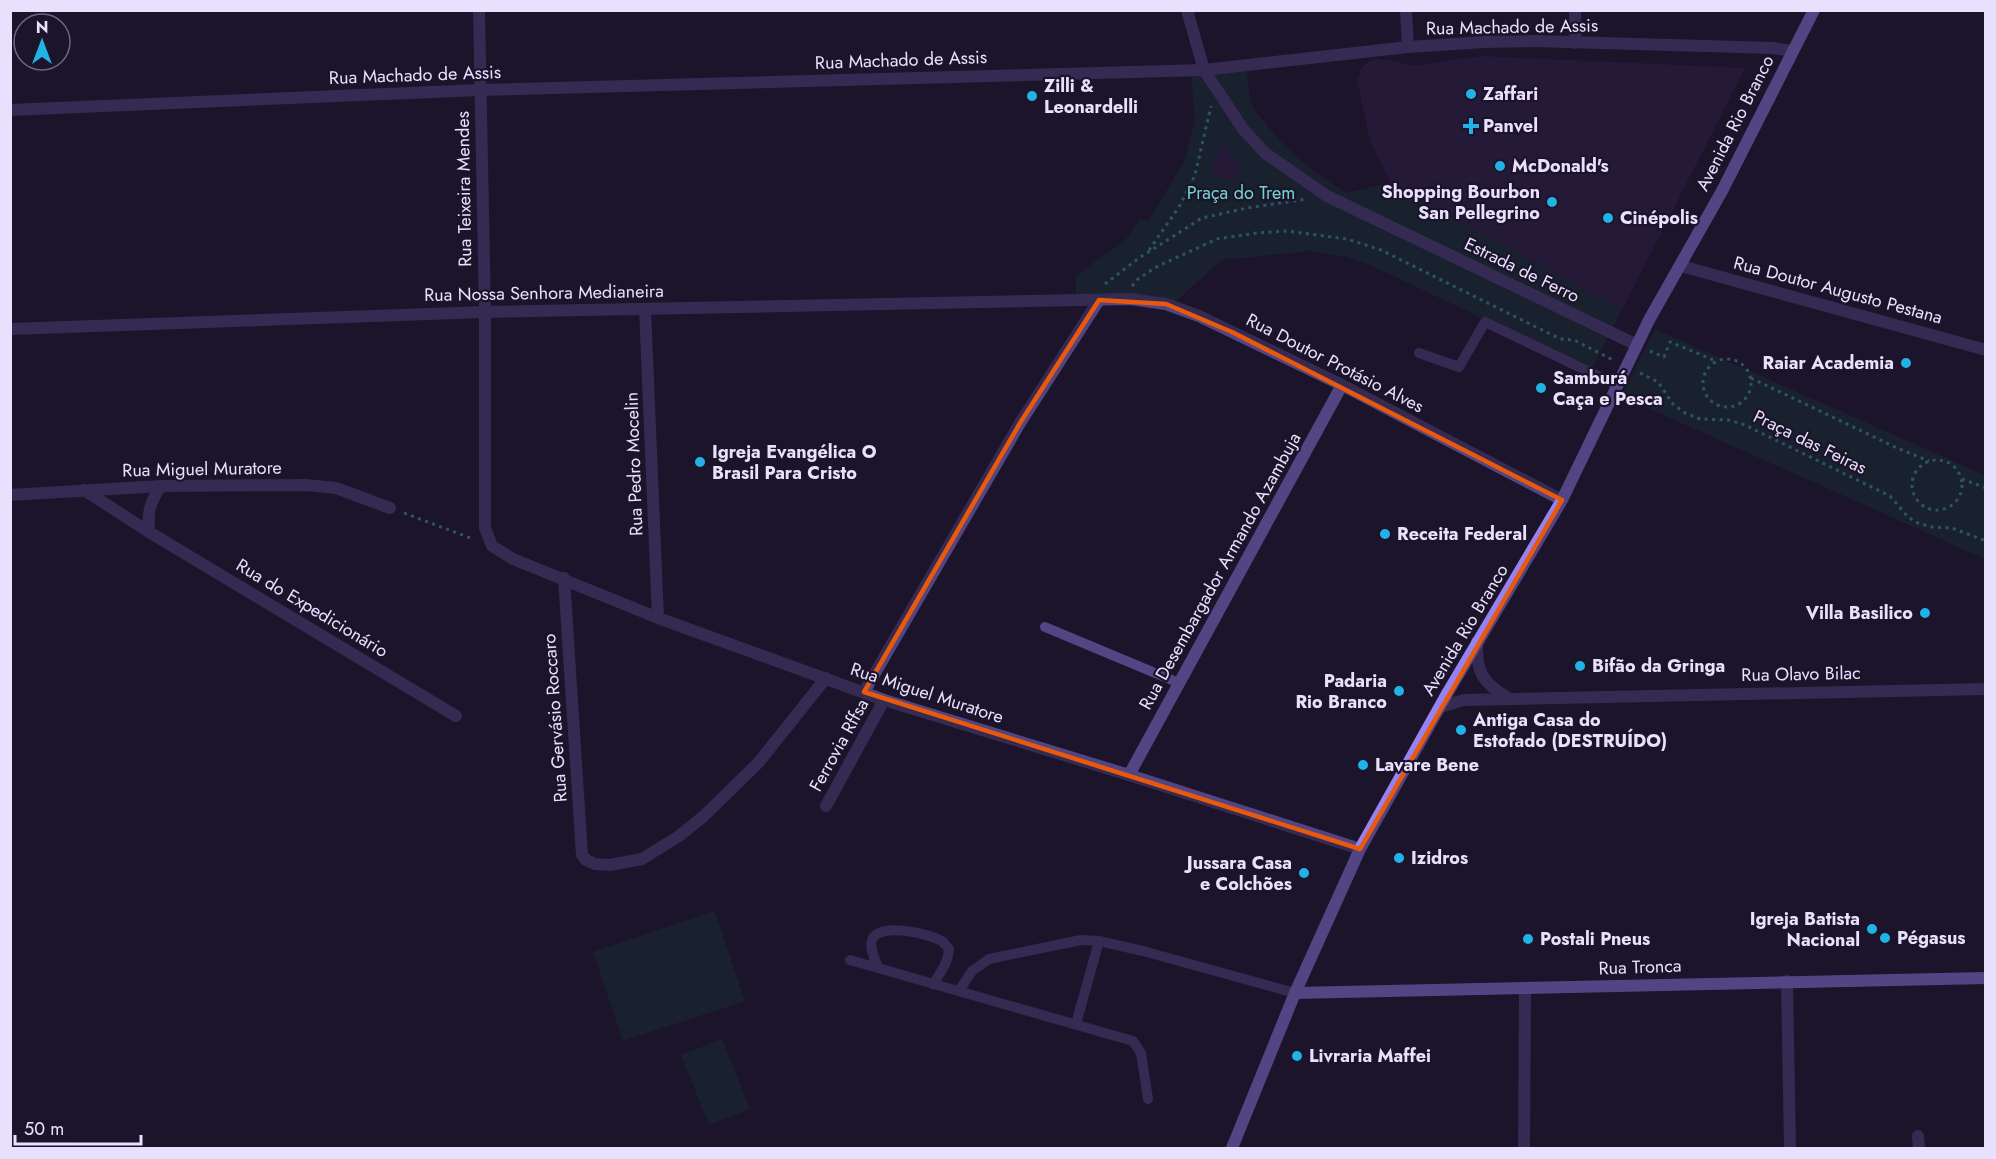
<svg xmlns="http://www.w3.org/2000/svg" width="1996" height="1159" font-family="Jost,sans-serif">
	<rect width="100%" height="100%" fill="#1b142a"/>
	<g fill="#182f33">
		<path d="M 1247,67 C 1248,79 1248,94 1252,105 C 1253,110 1259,115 1263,120 C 1286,150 1314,174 1347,193 L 1390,182 L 1622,310 L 1591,370 L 1370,265 L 1346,257 L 1310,251 L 1222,260 L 1174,303 L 1076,298 L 1076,276 L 1126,239 L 1139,220 L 1149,220 L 1184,161 L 1195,121 L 1191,74 Z"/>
		<path d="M 1655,329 L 1985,475 L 1985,559 L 1621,396 Z"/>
		<path d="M 715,911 L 745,1001 L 623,1041 L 593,952 Z"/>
		<path d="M 722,1039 L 750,1109 L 709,1125 L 681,1055 Z"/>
	</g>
	<g fill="#302249">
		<path d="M 1482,56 L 1745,68 L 1622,310 L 1390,182 L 1370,141 L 1357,80 L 1361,69 L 1371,60 L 1374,59 L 1388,60 L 1413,66 Z"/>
		<path d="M 1224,141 L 1233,157 L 1241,165 L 1232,182 L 1209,172 Z"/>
	</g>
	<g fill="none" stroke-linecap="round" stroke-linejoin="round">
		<g stroke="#3fa4b1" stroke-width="3" stroke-dasharray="3 4.5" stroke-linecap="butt">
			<path d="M 1149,250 L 1179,207 L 1195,175 L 1211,106"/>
			<path d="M 1105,284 L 1139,258 L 1202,218 L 1247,208 L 1307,199"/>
			<path d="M 1132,286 L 1138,279 L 1158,266 L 1217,239 L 1257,233 L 1287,231 L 1347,239 L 1381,250 L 1548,333 L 1561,339 L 1574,340 L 1615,361"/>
			<path d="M 1650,351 L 1664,357 L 1670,342 L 1716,361"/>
			<circle cx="1727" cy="383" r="24"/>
			<path d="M 1640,373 L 1658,382 L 1673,404 L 1685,413 L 1700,419 L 1729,420 L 1745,425 L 1890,496 L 1908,517 L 1918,523 L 1932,527 L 1952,528 L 1986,541"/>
			<path d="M 1751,378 L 1897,448 L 1929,461"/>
			<circle cx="1937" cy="485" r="25"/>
			<path d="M 1962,479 L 1986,488"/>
			<path d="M 404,513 L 473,539"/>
		</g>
		<g stroke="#524583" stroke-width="10">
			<path d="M 1419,353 L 1459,367 L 1485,322 L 1617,385"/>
			<path d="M 1045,627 L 1179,683"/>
			<path d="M 850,960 L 1133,1041 L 1141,1053 L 1148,1099"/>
			<path d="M 878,967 C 875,959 869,949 872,940 C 879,922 930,933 943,942 C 945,944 947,947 949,949 C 948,963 941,972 933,984"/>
			<path d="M 959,991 L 972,971 L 989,959 L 1081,940 L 1099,941 L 1143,951 L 1295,993"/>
			<path d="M 1076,1024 L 1099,941"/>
		</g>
		<g stroke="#524583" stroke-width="12">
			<path d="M 479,10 L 485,312 L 485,528 L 492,546 L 513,559 L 658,618 L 884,700 L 1129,775 L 1360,849"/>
			<path d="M 1187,10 L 1204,70 L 1243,129 L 1265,153 L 1327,196 L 1637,345"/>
			<path d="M 1406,10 L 1408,47"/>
			<path d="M 1575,10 L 1575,43"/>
			<path d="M 10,110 L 480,90 L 1204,70 L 1408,47 L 1484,42 L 1533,41 L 1773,48 L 1792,51"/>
			<path d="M 1681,266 L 1986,350"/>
			<path d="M 645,309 L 658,618"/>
			<path d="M 10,329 L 485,312 L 1130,299 L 1166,304 L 1199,316 L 1342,385 L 1562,500"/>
			<path d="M 84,490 L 149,532 L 456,716"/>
			<path d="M 10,495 L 161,486 L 306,485 L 336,488 L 390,508"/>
			<path d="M 149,532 C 148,512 149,503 161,486"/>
			<path d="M 564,578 L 582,855 L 586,860 L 595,864 L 610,865 L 642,859 L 679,836 L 704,816 L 759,762 L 826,678"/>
			<path d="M 1477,642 C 1476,671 1482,683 1507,697"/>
			<path d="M 864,692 L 1020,423 L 1099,300"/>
			<path d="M 1440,707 L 1464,700 L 1986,689"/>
			<path d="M 1129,775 L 1342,385"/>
			<path d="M 826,806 L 884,700"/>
			<path d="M 1787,981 L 1790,1148"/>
			<path d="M 1918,1136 L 1919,1148"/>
			<path d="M 1524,1148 L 1525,989"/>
		</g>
		<g stroke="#9782f1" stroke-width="12">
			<path d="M 1295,993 L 1986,978"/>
			<path d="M 1232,1148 L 1295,993 L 1360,849 L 1448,692 L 1562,500 L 1649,320 L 1722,191 L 1814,10"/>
		</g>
	</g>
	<path d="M0 0H1996V1159H0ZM 1099,300 L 1166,304 L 1232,332 L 1562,500 L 1360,849 L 864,692 L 1020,423 Z" fill="#1b142a" fill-opacity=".55" fill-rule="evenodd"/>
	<path fill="none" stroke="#e8590c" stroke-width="4.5" stroke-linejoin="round" d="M 1099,300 L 1166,304 L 1232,332 L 1562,500 L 1360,849 L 864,692 L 1020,423 Z"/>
	<g fill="#22b2e6" stroke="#1b142a" stroke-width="2">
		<circle cx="1471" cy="94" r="6"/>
		<circle cx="1032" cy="96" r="6"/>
		<path d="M1468 117h6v6h6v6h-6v6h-6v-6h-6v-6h6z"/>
		<circle cx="1500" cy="166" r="6"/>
		<circle cx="1552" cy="202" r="6"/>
		<circle cx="1608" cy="218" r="6"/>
		<circle cx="1906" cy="363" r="6"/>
		<circle cx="1541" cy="388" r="6"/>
		<circle cx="700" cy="462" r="6"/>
		<circle cx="1385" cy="534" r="6"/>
		<circle cx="1925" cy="613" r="6"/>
		<circle cx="1580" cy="666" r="6"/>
		<circle cx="1399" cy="691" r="6"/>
		<circle cx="1461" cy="730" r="6"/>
		<circle cx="1363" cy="765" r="6"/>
		<circle cx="1399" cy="858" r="6"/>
		<circle cx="1304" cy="873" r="6"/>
		<circle cx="1872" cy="929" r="6"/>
		<circle cx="1885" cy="938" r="6"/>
		<circle cx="1528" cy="939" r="6"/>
		<circle cx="1297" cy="1056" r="6"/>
	</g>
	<g text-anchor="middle" stroke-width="4.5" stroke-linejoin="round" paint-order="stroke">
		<g font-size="18" fill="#e8e0fc" stroke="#1b142a">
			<text transform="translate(1512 27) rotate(-1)" y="6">Rua Machado de Assis</text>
			<text transform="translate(901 60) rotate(-2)" y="6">Rua Machado de Assis</text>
			<text transform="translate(415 75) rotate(-2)" y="6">Rua Machado de Assis</text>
			<text transform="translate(1735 123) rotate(-63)" y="6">Avenida Rio Branco</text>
			<text transform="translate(464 189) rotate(-91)" y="6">Rua Teixeira Mendes</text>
			<text transform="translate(1522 270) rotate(26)" y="6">Estrada de Ferro</text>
			<text transform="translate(1838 290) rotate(15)" y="6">Rua Doutor Augusto Pestana</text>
			<text transform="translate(544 293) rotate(-1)" y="6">Rua Nossa Senhora Medianeira</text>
			<text transform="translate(1335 363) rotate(27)" y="6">Rua Doutor Protásio Alves</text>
			<text transform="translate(1810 442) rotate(26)" y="6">Praça das Feiras</text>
			<text transform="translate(634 464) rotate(-92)" y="6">Rua Pedro Mocelin</text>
			<text transform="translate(202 469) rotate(-1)" y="6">Rua Miguel Muratore</text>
			<text transform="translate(1220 571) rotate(-61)" y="6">Rua Desembargador Armando Azambuja</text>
			<text transform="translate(312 608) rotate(31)" y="6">Rua do Expedicionário</text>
			<text transform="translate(1465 630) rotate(-59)" y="6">Avenida Rio Branco</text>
			<text transform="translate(1801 674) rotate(-1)" y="6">Rua Olavo Bilac</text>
			<text transform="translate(927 693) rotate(18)" y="6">Rua Miguel Muratore</text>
			<text transform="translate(555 718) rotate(-94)" y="6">Rua Gervásio Roccaro</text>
			<text transform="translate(839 745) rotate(-61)" y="6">Ferrovia Rffsa</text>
			<text transform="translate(1640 967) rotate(-2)" y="6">Rua Tronca</text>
		</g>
		<g font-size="18" font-weight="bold" fill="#e8e0fc" stroke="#1b142a" text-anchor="start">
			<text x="1044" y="92">Zilli &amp;<tspan x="1044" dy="21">Leonardelli</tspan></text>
			<text x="1483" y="100">Zaffari</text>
			<text x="1483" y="132">Panvel</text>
			<text x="1512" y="172">McDonald's</text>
			<text x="1540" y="198" text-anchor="end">Shopping Bourbon<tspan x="1540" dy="21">San Pellegrino</tspan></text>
			<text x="1620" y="224">Cinépolis</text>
			<text x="1894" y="369" text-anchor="end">Raiar Academia</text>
			<text x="1553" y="384">Samburá<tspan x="1553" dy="21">Caça e Pesca</tspan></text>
			<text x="712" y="458">Igreja Evangélica O<tspan x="712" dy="21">Brasil Para Cristo</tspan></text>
			<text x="1397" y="540">Receita Federal</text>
			<text x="1913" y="619" text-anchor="end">Villa Basilico</text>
			<text x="1592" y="672">Bifão da Gringa</text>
			<text x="1387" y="687" text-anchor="end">Padaria<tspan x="1387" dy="21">Rio Branco</tspan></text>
			<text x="1473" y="726">Antiga Casa do<tspan x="1473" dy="21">Estofado (DESTRUÍDO)</tspan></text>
			<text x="1375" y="771">Lavare Bene</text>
			<text x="1411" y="864">Izidros</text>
			<text x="1292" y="869" text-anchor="end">Jussara Casa<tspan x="1292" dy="21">e Colchões</tspan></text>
			<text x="1860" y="925" text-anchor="end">Igreja Batista<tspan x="1860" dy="21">Nacional</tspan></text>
			<text x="1897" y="944">Pégasus</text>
			<text x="1540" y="945">Postali Pneus</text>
			<text x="1309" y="1062">Livraria Maffei</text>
		</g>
		<g font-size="18" fill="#73d5cd" stroke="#1b142a">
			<text x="1241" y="199">Praça do Trem</text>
		</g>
	</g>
	<rect width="1996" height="1159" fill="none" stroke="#e8e0fc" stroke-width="24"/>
	<g transform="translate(42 42)"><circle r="28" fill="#1b142a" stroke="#6d667e" stroke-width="1.5"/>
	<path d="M0-4.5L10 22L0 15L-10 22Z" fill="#22b2e6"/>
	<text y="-9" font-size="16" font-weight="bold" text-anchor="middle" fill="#e8e0fc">N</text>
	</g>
	<path d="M15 1135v9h126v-9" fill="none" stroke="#e8e0fc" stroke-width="3"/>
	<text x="24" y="1135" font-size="18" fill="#e8e0fc" stroke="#1b142a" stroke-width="4.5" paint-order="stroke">50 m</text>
</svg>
